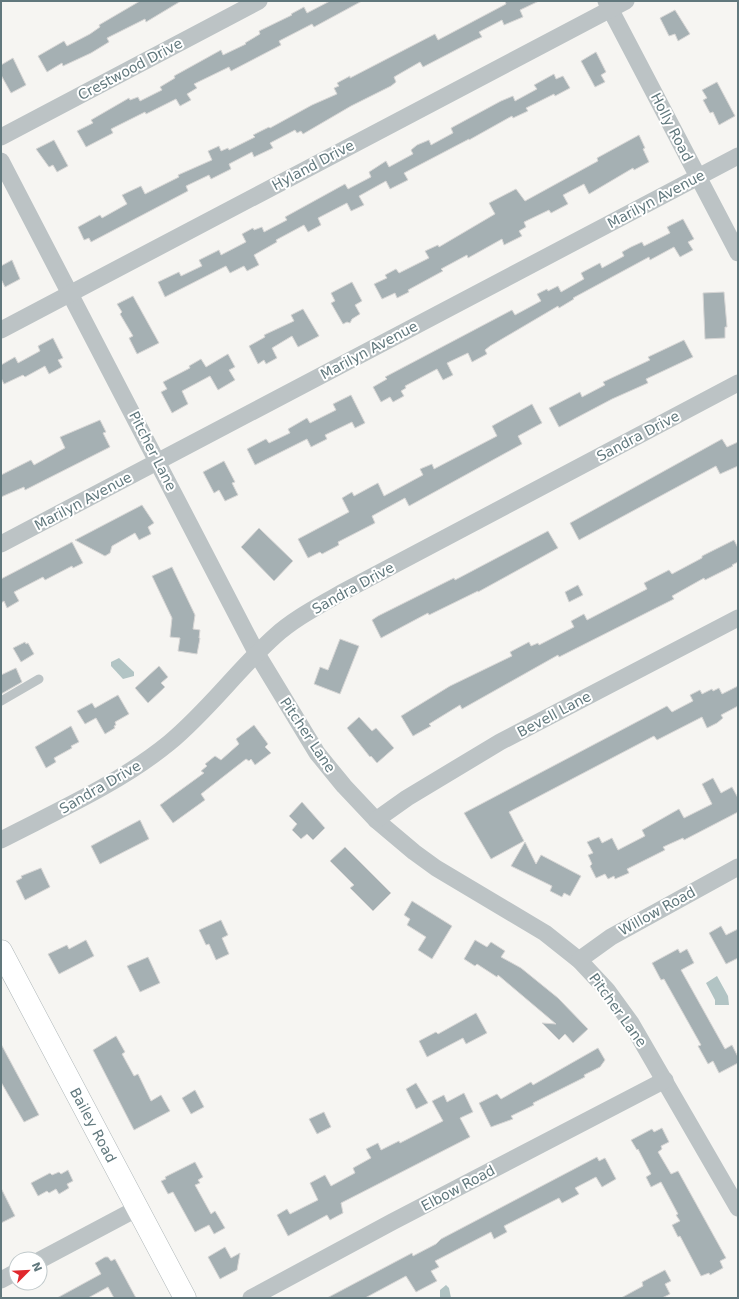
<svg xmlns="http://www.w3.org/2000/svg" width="739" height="1299" font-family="'DejaVu Sans',sans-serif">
	<rect width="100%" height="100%" fill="#f6f5f2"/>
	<g fill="#b2c4c4">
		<path d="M 119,658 L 134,672 L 134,676 L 123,679 L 111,666 L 111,662 Z"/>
		<path d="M 717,976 L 728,996 L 729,1005 L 715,1005 L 715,1000 L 706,983 Z"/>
		<path d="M 446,1285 L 449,1288 L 451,1298 L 440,1298 L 440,1290 Z"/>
	</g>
	<g fill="#a5b0b3" stroke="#d7d6d5">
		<path d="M 140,1 L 181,1 L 146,22 L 145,19 L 107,38 L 109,42 L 91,53 L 63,66 L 62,63 L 47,72 L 38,56 L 64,41 L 67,46 L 90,34 L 100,27 L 99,25 Z"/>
		<path d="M 330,1 L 362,1 L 314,27 L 312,24 L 279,41 L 281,45 L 231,71 L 229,67 L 194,84 L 197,88 L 187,94 L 191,100 L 180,106 L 176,99 L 146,114 L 145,112 L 111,129 L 113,133 L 86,147 L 77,131 L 93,123 L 91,120 L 129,98 L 130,100 L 138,97 L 140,101 L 162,90 L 160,87 L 175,78 L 174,76 L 221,50 L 223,55 L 246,44 L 245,43 L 260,34 L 259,31 L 292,15 L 291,14 L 304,7 L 307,13 Z"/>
		<path d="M 505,1 L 539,1 L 520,10 L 523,17 L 504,25 L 502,20 L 479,32 L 482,37 L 475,40 L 423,67 L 420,62 L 394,77 L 396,82 L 391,86 L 351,106 L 303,134 L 301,131 L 297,133 L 295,130 L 270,143 L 273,148 L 254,157 L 252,152 L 229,164 L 231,169 L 211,179 L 209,175 L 186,186 L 188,191 L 91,242 L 89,238 L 84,240 L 78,227 L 100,215 L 102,218 L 127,204 L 122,195 L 141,186 L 145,194 L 179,177 L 178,175 L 212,160 L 208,151 L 219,146 L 221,151 L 228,148 L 229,150 L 255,137 L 253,135 L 269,127 L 270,128 L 312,105 L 337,94 L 334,88 L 339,86 L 337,83 L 350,76 L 350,78 L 435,34 L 438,40 L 506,4 Z"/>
		<path d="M 675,10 L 690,34 L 678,41 L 675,34 L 669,36 L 660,18 Z"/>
		<path d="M 596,52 L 606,72 L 601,75 L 605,82 L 595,87 L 581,61 Z"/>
		<path d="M 13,58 L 26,85 L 11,93 L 1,75 L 1,65 Z"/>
		<path d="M 554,74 L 556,79 L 563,76 L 570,88 L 555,96 L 554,94 L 526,108 L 528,111 L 513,118 L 512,116 L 469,140 L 469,139 L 404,173 L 408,180 L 390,189 L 386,181 L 359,196 L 364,205 L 351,211 L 347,203 L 318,218 L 321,225 L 308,232 L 304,225 L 276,240 L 277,242 L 254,255 L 259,265 L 247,271 L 244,266 L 230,273 L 226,266 L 165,297 L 158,282 L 179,272 L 181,276 L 202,266 L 199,260 L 219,250 L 221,255 L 246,242 L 242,234 L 253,228 L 254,230 L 262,227 L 264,232 L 287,220 L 285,217 L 345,184 L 348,189 L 371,177 L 369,172 L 386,161 L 389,167 L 413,154 L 411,150 L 417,145 L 429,140 L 431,145 L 453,133 L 451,128 L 501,101 L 513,96 L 515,101 L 537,89 L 534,85 Z"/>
		<path d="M 717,82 L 735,116 L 719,125 L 713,112 L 710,113 L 703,100 L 707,98 L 702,90 Z"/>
		<path d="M 639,135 L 645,148 L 643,149 L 649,162 L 634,170 L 633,168 L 589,194 L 584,184 L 563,195 L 568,204 L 551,213 L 549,210 L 524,222 L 526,227 L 519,231 L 522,236 L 504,245 L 502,239 L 468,258 L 467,255 L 441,269 L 443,271 L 408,290 L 409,292 L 397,298 L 395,293 L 382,299 L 374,284 L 387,278 L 385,275 L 396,269 L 399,273 L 429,258 L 425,251 L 438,245 L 439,247 L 495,214 L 489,203 L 516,189 L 525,201 L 598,161 L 597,158 Z"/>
		<path d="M 54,140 L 68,166 L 57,172 L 53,165 L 49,167 L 36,149 Z"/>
		<path d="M 683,219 L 694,239 L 688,242 L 693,250 L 680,257 L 674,247 L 650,260 L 649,257 L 573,298 L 574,299 L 559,308 L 558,306 L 490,346 L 485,350 L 487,354 L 472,362 L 468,353 L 447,363 L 453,375 L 443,380 L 437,369 L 405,386 L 406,388 L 401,391 L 404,396 L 393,402 L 390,397 L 381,402 L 373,387 L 387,379 L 385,377 L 512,310 L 515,315 L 541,301 L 537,294 L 547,289 L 548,291 L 558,286 L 561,292 L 584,279 L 581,273 L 598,264 L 600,263 L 602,268 L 624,256 L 622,252 L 631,247 L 642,242 L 644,246 L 670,233 L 667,227 Z"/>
		<path d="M 12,260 L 20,279 L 5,287 L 1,279 L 1,266 Z"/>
		<path d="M 352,282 L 362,301 L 355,305 L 360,314 L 352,319 L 350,323 L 347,322 L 343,324 L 331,303 L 335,301 L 331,293 Z"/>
		<path d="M 724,292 L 727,327 L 725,327 L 725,338 L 705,339 L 703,293 Z"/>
		<path d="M 133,296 L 159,343 L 137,354 L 129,338 L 133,336 L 120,314 L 122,312 L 117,304 Z"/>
		<path d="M 303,309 L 319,336 L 298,347 L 292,336 L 272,348 L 277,358 L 266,364 L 264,360 L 258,364 L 249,346 L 265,337 L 264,335 L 294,321 L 291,315 Z"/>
		<path d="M 53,338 L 63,358 L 58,360 L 62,367 L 49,374 L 45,366 L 25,377 L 23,375 L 4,384 L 1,378 L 1,365 L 15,357 L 18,363 L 40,351 L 38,346 Z"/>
		<path d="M 684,340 L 693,357 L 646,379 L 648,383 L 612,399 L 559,427 L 549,408 L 580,392 L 582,397 L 605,385 L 603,382 L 650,360 L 648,357 Z"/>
		<path d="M 228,354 L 235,367 L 229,370 L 235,380 L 218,390 L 210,376 L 182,391 L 188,404 L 172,413 L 161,392 L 167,389 L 163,382 L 190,368 L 189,366 L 201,359 L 206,367 Z"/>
		<path d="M 351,395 L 365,423 L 355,428 L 352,422 L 325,435 L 327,439 L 311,447 L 307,439 L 255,465 L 247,449 L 266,439 L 269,443 L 290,433 L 288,429 L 307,418 L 310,423 L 336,410 L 333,404 Z"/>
		<path d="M 532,404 L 542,423 L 518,436 L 522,444 L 409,506 L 405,498 L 372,516 L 375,523 L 338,542 L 339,545 L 322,554 L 320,552 L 308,558 L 298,539 L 349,512 L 342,498 L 352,492 L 354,496 L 378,483 L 384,496 L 423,475 L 420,469 L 432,464 L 434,469 L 497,436 L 492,426 Z"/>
		<path d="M 100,420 L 106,432 L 103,433 L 110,447 L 25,490 L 24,487 L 1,497 L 1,475 L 31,460 L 34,465 L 65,448 L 60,437 Z"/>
		<path d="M 722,439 L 727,447 L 738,442 L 738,466 L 720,474 L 716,466 L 579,540 L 570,523 Z"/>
		<path d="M 224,461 L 235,482 L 232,483 L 238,495 L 225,501 L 219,490 L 214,493 L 203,472 Z"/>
		<path d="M 142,505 L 154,523 L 148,527 L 151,534 L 139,540 L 135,533 L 112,546 L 110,553 L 105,556 L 75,540 Z"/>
		<path d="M 259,528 L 293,561 L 274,581 L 241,547 Z"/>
		<path d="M 548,531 L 558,548 L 478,592 L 478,591 L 429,615 L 428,613 L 381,638 L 372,620 L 378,616 L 454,578 L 455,580 Z"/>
		<path d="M 734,540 L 738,548 L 738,562 L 732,565 L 733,566 L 705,580 L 704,578 L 672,596 L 674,599 L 656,608 L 559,657 L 558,655 L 462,709 L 460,705 L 429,724 L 431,726 L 413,736 L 401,716 L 450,686 L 512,656 L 510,652 L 529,642 L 531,646 L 538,643 L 539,645 L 574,627 L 571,621 L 584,614 L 587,620 L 647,589 L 644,583 L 669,570 L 672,574 L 702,558 L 702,556 Z"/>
		<path d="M 72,542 L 83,563 L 73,568 L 72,566 L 45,580 L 43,577 L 14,592 L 19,601 L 7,608 L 4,601 L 1,603 L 1,579 Z"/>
		<path d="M 172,567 L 195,615 L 193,629 L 200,630 L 199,638 L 200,638 L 197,654 L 178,651 L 180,638 L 170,637 L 172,618 L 152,576 Z"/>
		<path d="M 578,585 L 583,595 L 569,602 L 565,592 Z"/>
		<path d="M 340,639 L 359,646 L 340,694 L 314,684 L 320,667 L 328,670 Z"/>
		<path d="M 25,642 L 26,644 L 28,643 L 34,654 L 21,662 L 13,648 Z"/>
		<path d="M 159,666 L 168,677 L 161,683 L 165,687 L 148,703 L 135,688 Z"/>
		<path d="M 16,668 L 22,682 L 1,694 L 1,675 Z"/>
		<path d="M 738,686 L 738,706 L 721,715 L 723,718 L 717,723 L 707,728 L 702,717 L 657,740 L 654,736 L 509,812 L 524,841 L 491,859 L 464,813 L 667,706 L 672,712 L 693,701 L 690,695 L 700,690 L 702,694 L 712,689 L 713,691 L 719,688 L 722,694 Z"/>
		<path d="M 118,695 L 129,714 L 115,722 L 116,725 L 114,726 L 115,728 L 105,734 L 96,718 L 85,724 L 77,711 L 92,703 L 95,708 Z"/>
		<path d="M 359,717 L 372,731 L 376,728 L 394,748 L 377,763 L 371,756 L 370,757 L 347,728 Z"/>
		<path d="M 254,725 L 268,744 L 265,747 L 271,753 L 255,765 L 251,759 L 249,761 L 246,759 L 201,794 L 205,800 L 173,823 L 160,805 L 204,773 L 201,771 L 207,766 L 205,764 L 215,756 L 221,760 L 239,744 L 236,739 Z"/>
		<path d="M 71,726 L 79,742 L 71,746 L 72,748 L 54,758 L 56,762 L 46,768 L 35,747 Z"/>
		<path d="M 713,778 L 721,793 L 732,787 L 738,798 L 738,812 L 684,840 L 683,838 L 663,847 L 665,850 L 627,869 L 629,873 L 615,879 L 614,876 L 608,879 L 605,874 L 596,878 L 590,866 L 592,864 L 588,855 L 593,853 L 587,842 L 599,837 L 602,843 L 612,838 L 618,850 L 645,836 L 642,830 L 679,809 L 684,818 L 712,804 L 702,784 Z"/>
		<path d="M 302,802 L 325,828 L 313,840 L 307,834 L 301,839 L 292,830 L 297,824 L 289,816 Z"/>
		<path d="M 140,820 L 149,839 L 100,864 L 91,846 Z"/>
		<path d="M 525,842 L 536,864 L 541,855 L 581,876 L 570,896 L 564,893 L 562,897 L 550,891 L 552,886 L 511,866 Z"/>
		<path d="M 345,847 L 391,893 L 373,911 L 350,888 L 354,885 L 330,861 Z"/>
		<path d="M 41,868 L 50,887 L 25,900 L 16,881 L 22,878 L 21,876 Z"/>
		<path d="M 412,901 L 452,926 L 432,959 L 418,950 L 426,937 L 407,925 L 410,919 L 404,915 Z"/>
		<path d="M 221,920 L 228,935 L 222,938 L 229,954 L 216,960 L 209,944 L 206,945 L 199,930 Z"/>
		<path d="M 721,926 L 726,935 L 738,929 L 738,958 L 726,964 L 709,933 Z"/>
		<path d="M 86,940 L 94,956 L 59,974 L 48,954 L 67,945 L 69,949 Z"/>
		<path d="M 475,940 L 487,947 L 491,942 L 505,951 L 501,957 L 521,968 L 558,998 L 588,1029 L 573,1043 L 565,1034 L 559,1040 L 542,1023 L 556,1024 L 498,975 L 497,977 L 477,964 L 475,966 L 464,959 Z"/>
		<path d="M 678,949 L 680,953 L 687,949 L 694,963 L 681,970 L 725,1049 L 732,1045 L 738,1057 L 738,1063 L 719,1073 L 713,1061 L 708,1064 L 698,1046 L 701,1045 L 664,979 L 661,980 L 652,963 Z"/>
		<path d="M 148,957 L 160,983 L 140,992 L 127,966 Z"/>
		<path d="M 476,1013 L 487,1033 L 466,1044 L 463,1038 L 427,1057 L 419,1041 L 436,1032 L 438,1034 Z"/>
		<path d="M 116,1036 L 125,1052 L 122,1054 L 134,1076 L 138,1074 L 151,1101 L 161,1095 L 170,1111 L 134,1130 L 93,1050 Z"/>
		<path d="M 1,1044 L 39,1115 L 24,1122 L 1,1082 Z"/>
		<path d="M 598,1048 L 605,1060 L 600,1067 L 584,1075 L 585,1077 L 533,1103 L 534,1105 L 511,1116 L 513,1119 L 491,1127 L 479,1103 L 497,1094 L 501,1099 L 531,1082 L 533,1085 Z"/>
		<path d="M 416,1083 L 428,1103 L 416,1109 L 406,1089 Z"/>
		<path d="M 195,1090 L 204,1107 L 191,1114 L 182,1098 Z"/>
		<path d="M 464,1093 L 473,1112 L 460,1118 L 470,1137 L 341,1203 L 343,1213 L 330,1220 L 327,1215 L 288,1236 L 277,1215 L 287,1209 L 290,1214 L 318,1200 L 310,1183 L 325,1175 L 331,1186 L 355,1173 L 353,1168 L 371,1158 L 366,1149 L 378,1143 L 381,1150 L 399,1141 L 400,1143 L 443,1121 L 432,1101 L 444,1095 L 447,1102 Z"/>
		<path d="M 324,1112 L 331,1127 L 317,1134 L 309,1119 Z"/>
		<path d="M 662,1128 L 669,1142 L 661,1146 L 662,1149 L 658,1152 L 671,1174 L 678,1171 L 726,1258 L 720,1261 L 723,1268 L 710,1275 L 709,1273 L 701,1276 L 680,1236 L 678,1237 L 672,1225 L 680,1221 L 676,1215 L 678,1214 L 661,1182 L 651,1187 L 646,1177 L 651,1174 L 638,1149 L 637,1150 L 631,1140 L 652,1129 L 654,1132 Z"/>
		<path d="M 597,1157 L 599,1161 L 605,1158 L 616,1179 L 602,1187 L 596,1177 L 575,1188 L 579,1194 L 562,1203 L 559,1198 L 504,1226 L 507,1232 L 494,1239 L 491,1232 L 435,1261 L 439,1267 L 431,1271 L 437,1281 L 416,1292 L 406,1276 L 365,1298 L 327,1298 L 412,1253 L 413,1256 L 436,1244 L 441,1239 Z"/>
		<path d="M 195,1162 L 203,1177 L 198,1180 L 200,1183 L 195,1185 L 211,1214 L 215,1211 L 225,1228 L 214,1234 L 209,1225 L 195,1232 L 173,1192 L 168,1194 L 161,1181 L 166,1179 L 165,1177 Z"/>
		<path d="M 68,1170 L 73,1181 L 67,1184 L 69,1188 L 59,1194 L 56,1189 L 49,1193 L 47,1191 L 38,1196 L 31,1183 L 50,1173 L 52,1175 L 59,1172 L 61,1174 Z"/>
		<path d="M 1,1188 L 15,1216 L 1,1223 Z"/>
		<path d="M 225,1247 L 231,1258 L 240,1253 L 237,1270 L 220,1279 L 208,1257 Z"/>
		<path d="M 105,1257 L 108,1257 L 111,1261 L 115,1259 L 136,1298 L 114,1298 L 108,1287 L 88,1298 L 57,1298 L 101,1274 L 95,1263 Z"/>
		<path d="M 665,1270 L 671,1281 L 665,1284 L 670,1294 L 662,1298 L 621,1298 L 643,1286 L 642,1282 Z"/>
	</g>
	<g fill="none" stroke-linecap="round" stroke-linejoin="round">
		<g stroke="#afb7b9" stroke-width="23">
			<g id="secondary">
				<path id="s1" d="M 1,951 L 185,1298"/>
			</g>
		</g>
		<path stroke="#bcc3c5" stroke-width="9" d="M 1,701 L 39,679"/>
		<g stroke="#bcc3c5" stroke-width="17">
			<path d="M 606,1 L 738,253"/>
			<path d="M 1,137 L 259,1"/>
			<path d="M 1,161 L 257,654 L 317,753 L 344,786 L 376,820 L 414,852 L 436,868 L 545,933 L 579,960 L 607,990 L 631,1023 L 738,1208"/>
			<path d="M 1,330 L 626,1"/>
			<path d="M 1,544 L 738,156"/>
			<path d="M 376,820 L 407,798 L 500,742 L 738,618"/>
			<path d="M 1,840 C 57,811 120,783 169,743 C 208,711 238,669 275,636 C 295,618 319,606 341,593 L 738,383"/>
			<path d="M 579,960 L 611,937 L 738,867"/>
			<path d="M 40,1260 L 138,1208"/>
			<path d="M 1,1280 L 16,1272"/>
			<path d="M 251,1298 L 392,1222 L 665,1080"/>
		</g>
		<use href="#secondary" stroke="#fff" stroke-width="22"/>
	</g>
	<g text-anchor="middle" stroke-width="4" stroke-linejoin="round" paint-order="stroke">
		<g font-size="14" fill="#61787d" stroke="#fff">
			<text transform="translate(130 69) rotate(-28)" y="5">Crestwood Drive</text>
			<text transform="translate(672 127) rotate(63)" y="5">Holly Road</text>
			<text transform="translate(313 165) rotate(-28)" y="5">Hyland Drive</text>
			<text transform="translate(656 199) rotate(-28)" y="5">Marilyn Avenue</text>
			<text transform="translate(369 350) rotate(-28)" y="5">Marilyn Avenue</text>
			<text transform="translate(638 436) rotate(-28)" y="5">Sandra Drive</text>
			<text transform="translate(153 451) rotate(63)" y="5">Pitcher Lane</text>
			<text transform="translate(83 501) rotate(-28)" y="5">Marilyn Avenue</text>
			<text transform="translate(353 588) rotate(-29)" y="5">Sandra Drive</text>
			<text transform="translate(554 714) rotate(-28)" y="5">Bevell Lane</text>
			<text transform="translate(308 735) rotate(56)" y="5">Pitcher Lane</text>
			<text transform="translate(100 787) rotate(-30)" y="5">Sandra Drive</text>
			<text transform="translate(657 911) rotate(-29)" y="5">Willow Road</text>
			<text transform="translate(618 1010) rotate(54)" y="5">Pitcher Lane</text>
			<text dy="5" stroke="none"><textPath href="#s1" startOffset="197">Bailey Road</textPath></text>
			<text transform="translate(458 1188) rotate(-28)" y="5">Elbow Road</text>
		</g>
	</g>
	<rect width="739" height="1299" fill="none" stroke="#61787d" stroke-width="4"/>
	<g transform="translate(28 1271) rotate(66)"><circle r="19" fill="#ffffff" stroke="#c0c9cb"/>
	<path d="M0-3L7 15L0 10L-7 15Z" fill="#e0282d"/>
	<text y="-6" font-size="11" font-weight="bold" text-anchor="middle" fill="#61787d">N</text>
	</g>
</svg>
